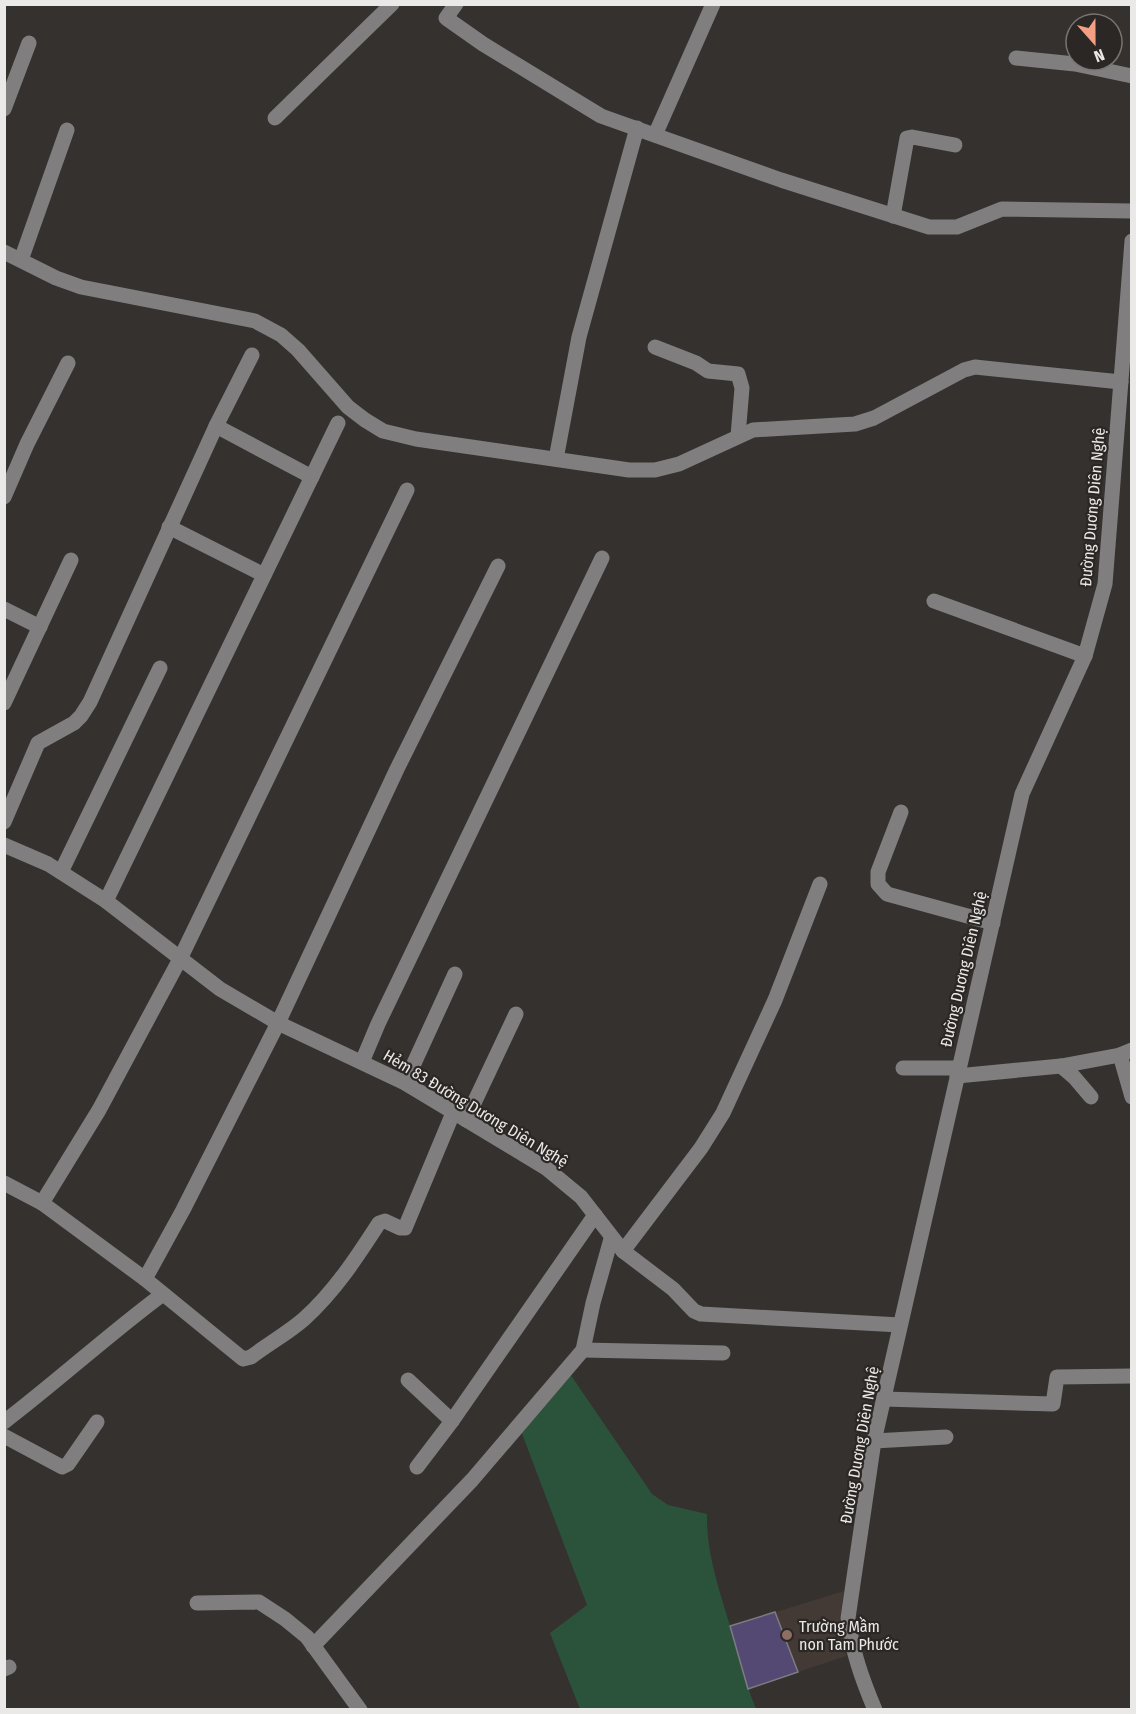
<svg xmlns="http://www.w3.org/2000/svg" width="1136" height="1714" font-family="'Fira Sans Condensed',sans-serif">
	<rect width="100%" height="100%" fill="#35312f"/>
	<path fill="#433a35" d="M 844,1591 L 840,1618 L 846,1656 L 748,1689 L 730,1626 Z"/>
	<path fill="#2b533b" d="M 570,1374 L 652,1494 L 668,1505 L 707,1514 C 706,1553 719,1589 730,1626 C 738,1654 745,1682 756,1709 L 580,1709 L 550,1633 L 587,1605 L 521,1431 Z"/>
	<path fill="#544972" stroke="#7d7c81" stroke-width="1.5" d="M 775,1612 L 798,1672 L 748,1689 L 730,1626 Z"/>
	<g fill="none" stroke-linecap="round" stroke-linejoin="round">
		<g stroke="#807e7f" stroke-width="15">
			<path d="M 456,4 L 446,18 L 483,44 L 601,116 L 781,180 L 929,227 L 957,227 L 1002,209 L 1132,211"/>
			<path d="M 1016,58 L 1075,64 L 1132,76"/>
			<path d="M 4,109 L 29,43"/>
			<path d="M 275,118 L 392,4"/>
			<path d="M 655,135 L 713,4"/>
			<path d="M 893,216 L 907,138 L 912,137 L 955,145"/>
			<path d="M 4,252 L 56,278 L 81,287 L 255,321 L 281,335 L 298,350 L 348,407 L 365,420 L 383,431 L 416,439 L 629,470 L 655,470 L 679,464 L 753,430 L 855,424 L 874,418 L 964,370 L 975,367 L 1121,382"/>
			<path d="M 21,260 L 67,130"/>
			<path d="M 655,347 L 696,363 L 708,371 L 738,374 L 742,388 L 738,436"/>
			<path d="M 216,426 L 312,477"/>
			<path d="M 556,459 L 579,337 L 637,128"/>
			<path d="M 4,497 L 27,444 L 68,363"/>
			<path d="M 169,527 L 264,575"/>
			<path d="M 934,601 L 1085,656"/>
			<path d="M 4,609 L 40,627"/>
			<path d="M 4,703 L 71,560"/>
			<path d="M 901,812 L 878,872 L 878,884 L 887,894 L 993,923"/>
			<path d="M 4,822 L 38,743 L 74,723 L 81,716 L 90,702 L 216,426 L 252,355"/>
			<path d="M 4,845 L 48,864 L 106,901 L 220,989 L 278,1023 L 405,1083 L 546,1168 L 581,1197 L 623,1251 L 673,1289 L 694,1311 L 701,1314 L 900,1325"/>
			<path d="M 61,872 L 160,668"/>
			<path d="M 106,901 L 338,423"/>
			<path d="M 1120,1055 L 1132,1097"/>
			<path d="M 362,1062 L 378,1024 L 602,558"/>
			<path d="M 1061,1066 L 1074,1077 L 1091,1097"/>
			<path d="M 903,1068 L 959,1068"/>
			<path d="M 957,1076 L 1061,1066 L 1120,1055 L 1132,1050"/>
			<path d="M 405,1083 L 455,974"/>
			<path d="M 466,1120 L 516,1014"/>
			<path d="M 4,1183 L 42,1203 L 145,1279 L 243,1359 L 251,1357 C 268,1344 288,1333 304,1319 C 335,1291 357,1257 379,1223 L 385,1221 L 400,1228 L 405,1228 L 453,1113"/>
			<path d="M 42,1203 L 99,1110 L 180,959 L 407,490"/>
			<path d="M 623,1251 L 701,1148 L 723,1113 L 775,1000 L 820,884"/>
			<path d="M 145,1279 L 183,1210 L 278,1023 L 397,769 L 498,566"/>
			<path d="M 583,1350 L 723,1353"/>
			<path d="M 408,1380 L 452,1421"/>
			<path d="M 884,1399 L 1053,1404 L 1057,1377 L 1132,1376"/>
			<path d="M 4,1422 C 59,1380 109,1334 163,1294"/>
			<path d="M 4,1436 L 62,1467 L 68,1464 L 97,1422"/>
			<path d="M 874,1441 L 946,1437"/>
			<path d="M 417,1467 L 452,1421 L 595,1215"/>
			<path d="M 197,1603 L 259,1602 L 285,1619 L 307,1637 L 360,1710"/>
			<path d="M 313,1646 L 472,1480 L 583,1350 L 593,1303 L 611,1239"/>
			<path d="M 4,1669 L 9,1667"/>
			<path d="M 875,1710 C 862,1679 852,1651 848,1618 L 874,1441 L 1022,794 L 1085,656 L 1105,584 L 1132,241"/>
		</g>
	</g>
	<circle fill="#8d6e63" stroke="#2b2725" stroke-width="2" cx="787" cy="1635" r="6"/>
	<g text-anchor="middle" stroke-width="4.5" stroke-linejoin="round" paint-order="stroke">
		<g font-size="16" fill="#ebe9e7" stroke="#2b2725">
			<text transform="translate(1092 507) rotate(-85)" y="6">Đường Duơng Diên Nghệ</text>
			<text transform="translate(963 969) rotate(-77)" y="6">Đường Duơng Diên Nghệ</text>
			<text transform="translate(476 1108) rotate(31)" y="6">Hẻm 83 Đường Dương Diên Nghệ</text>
			<text transform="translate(859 1445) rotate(-80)" y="6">Đường Duơng Diên Nghệ</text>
		</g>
		<g font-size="16" fill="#ebe9e7" stroke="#2b2725" text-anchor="start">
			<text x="799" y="1632">Trường Mầm<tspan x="799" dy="18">non Tam Phước</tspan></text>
		</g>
	</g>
	<rect width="1136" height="1714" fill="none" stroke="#ebe9e7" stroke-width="12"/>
	<g transform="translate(1094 42) rotate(159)"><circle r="28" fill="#2b2725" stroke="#787573" stroke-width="1.5"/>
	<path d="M0-4.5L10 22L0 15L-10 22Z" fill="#f39f84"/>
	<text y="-9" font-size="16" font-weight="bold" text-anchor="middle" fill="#ebe9e7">N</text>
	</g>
</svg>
